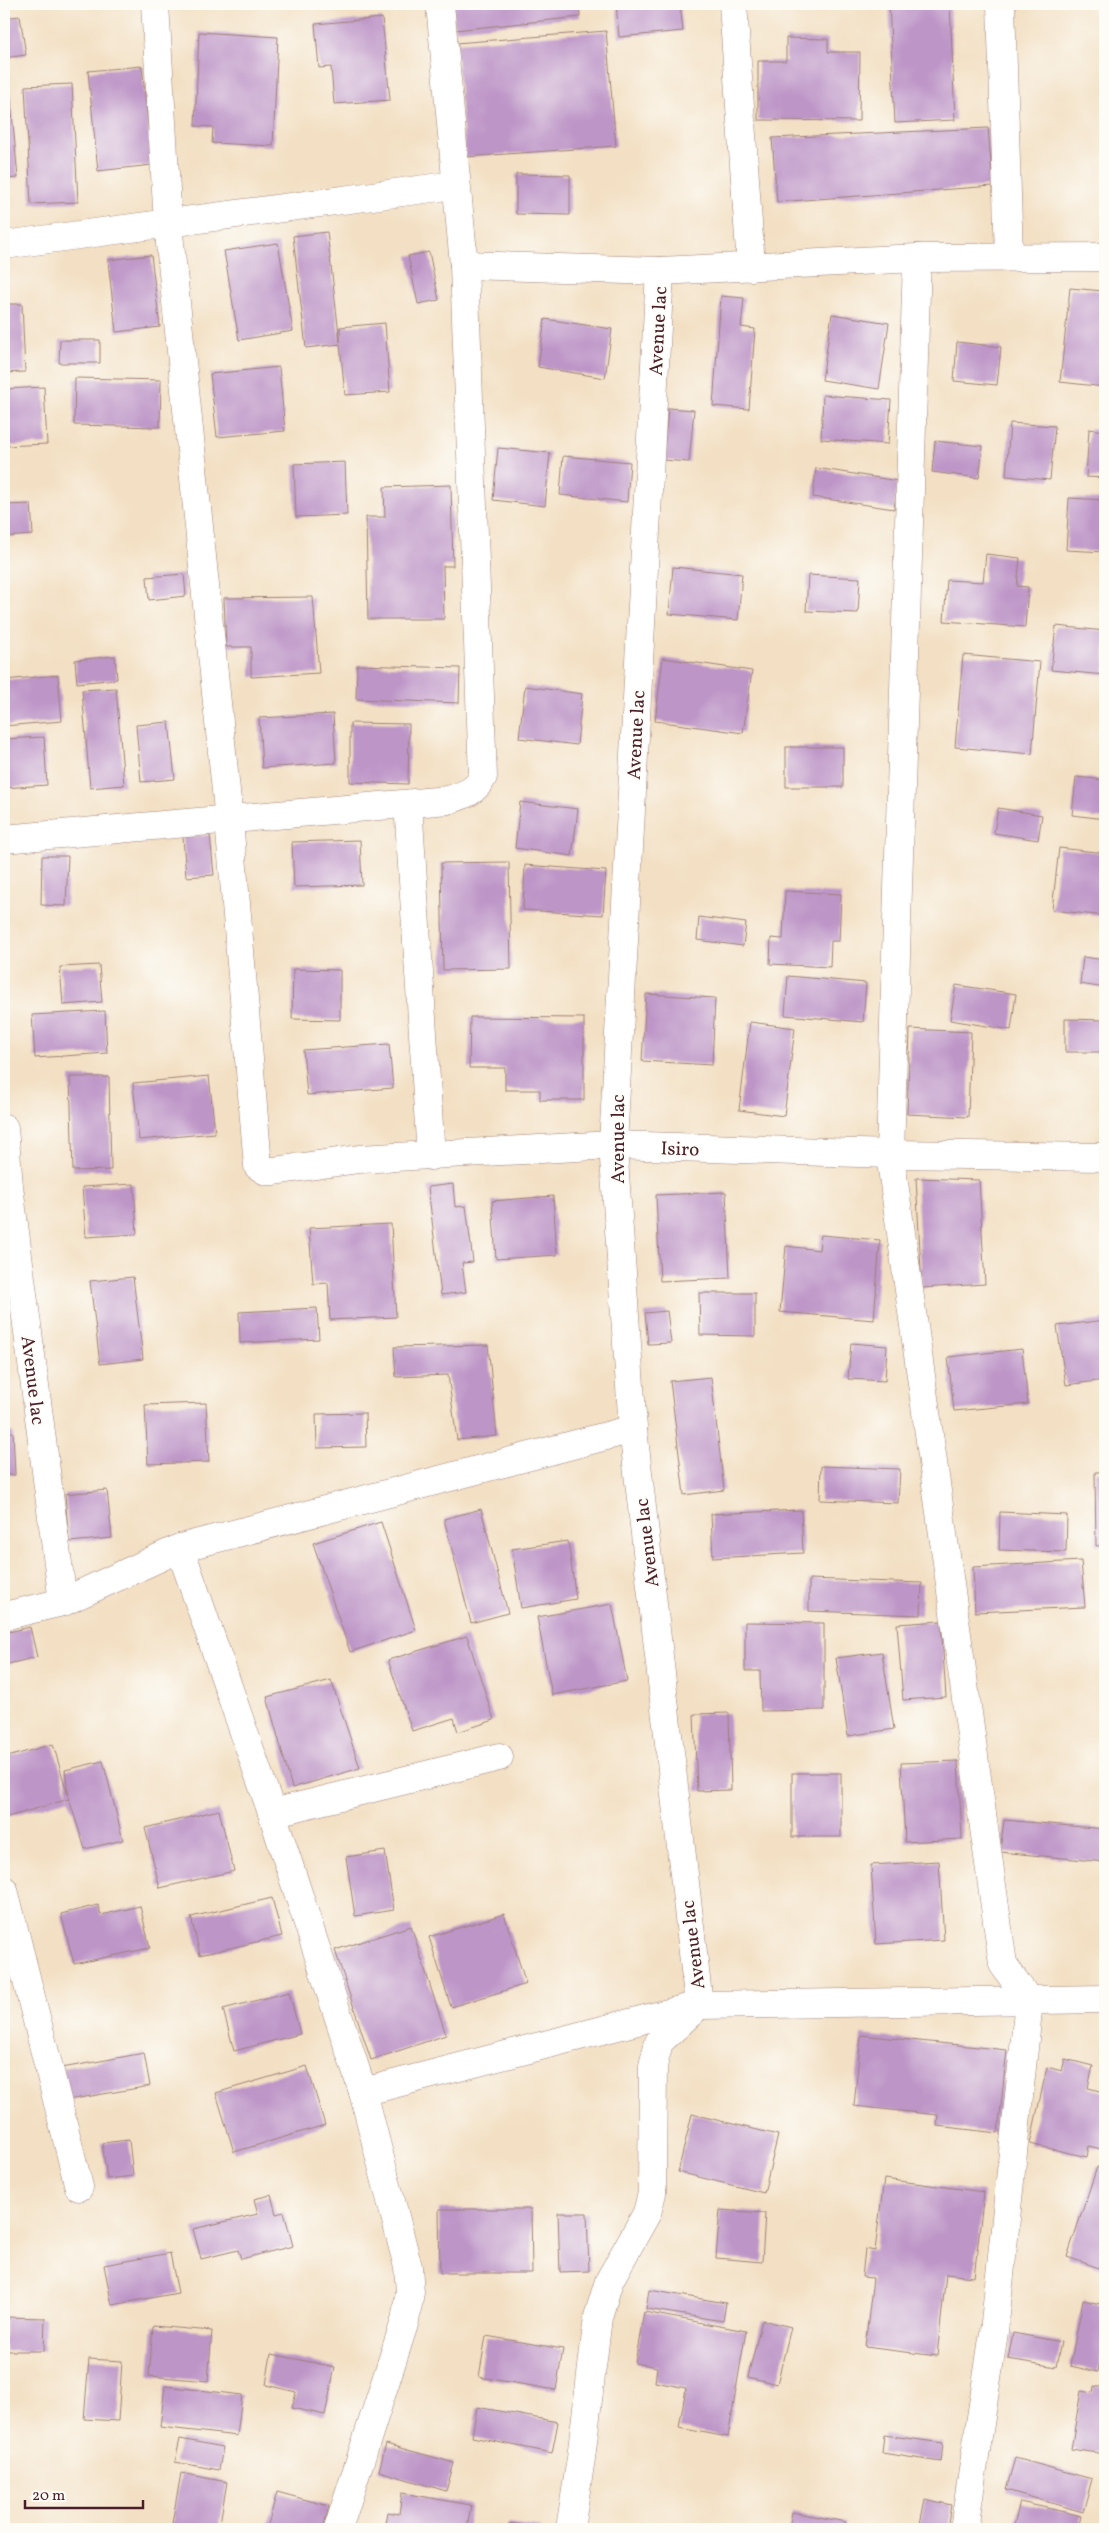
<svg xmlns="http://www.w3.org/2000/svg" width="1109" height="2533" font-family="Vollkorn,serif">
	<rect width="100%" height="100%" fill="#fdfcf7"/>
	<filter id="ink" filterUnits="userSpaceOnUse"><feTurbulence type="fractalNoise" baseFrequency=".02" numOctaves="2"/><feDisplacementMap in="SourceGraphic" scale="10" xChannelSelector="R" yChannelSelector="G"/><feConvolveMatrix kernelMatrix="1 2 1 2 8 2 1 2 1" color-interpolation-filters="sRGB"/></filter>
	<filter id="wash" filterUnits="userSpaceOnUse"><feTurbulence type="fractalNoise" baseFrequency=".0096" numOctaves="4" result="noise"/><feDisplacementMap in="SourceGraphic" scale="20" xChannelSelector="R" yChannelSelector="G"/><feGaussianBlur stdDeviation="1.12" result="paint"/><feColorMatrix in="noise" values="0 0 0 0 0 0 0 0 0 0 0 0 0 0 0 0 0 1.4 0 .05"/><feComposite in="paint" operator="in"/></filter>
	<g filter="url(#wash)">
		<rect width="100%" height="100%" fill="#f3e0c4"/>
		<g id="blocks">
			<g fill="#bd95c7">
				<path d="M 452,4 L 579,4 L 580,17 L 455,30 Z"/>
				<path d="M 616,4 L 680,4 L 683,31 L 619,37 Z"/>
				<path d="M 889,4 L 950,4 L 955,120 L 895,123 Z"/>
				<path d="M 20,16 L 26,55 L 4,58 L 4,18 Z"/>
				<path d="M 382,18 L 390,100 L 334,104 L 331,67 L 319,68 L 315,24 Z"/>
				<path d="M 606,31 L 616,146 L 465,157 L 456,43 Z"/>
				<path d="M 199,32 L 278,37 L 273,146 L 212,143 L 213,127 L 195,126 Z"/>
				<path d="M 786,38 L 828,39 L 828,52 L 860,52 L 859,121 L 758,120 L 758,61 L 786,61 Z"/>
				<path d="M 142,66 L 152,165 L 98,171 L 88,71 Z"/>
				<path d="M 4,69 L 8,69 L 18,178 L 4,179 Z"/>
				<path d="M 72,84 L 78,202 L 31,204 L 25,86 Z"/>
				<path d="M 988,128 L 993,186 L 777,202 L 772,138 Z"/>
				<path d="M 516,174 L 570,175 L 570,215 L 516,214 Z"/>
				<path d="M 327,232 L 340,342 L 340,327 L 385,323 L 390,392 L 345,395 L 340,344 L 306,348 L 293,236 Z"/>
				<path d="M 278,243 L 293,331 L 239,340 L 224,251 Z"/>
				<path d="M 429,252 L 439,300 L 418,304 L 408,256 Z"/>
				<path d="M 151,255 L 160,327 L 116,332 L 108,260 Z"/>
				<path d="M 1070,288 L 1103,291 L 1100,317 L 1105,317 L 1105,387 L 1060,382 Z"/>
				<path d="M 721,296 L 744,298 L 741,327 L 755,329 L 749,409 L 713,406 Z"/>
				<path d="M 4,304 L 22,304 L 25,372 L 4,373 Z"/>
				<path d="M 832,314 L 889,323 L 879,389 L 822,380 Z"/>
				<path d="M 545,319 L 612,329 L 605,378 L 538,367 Z"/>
				<path d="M 60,340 L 100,340 L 100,363 L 59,363 Z"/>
				<path d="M 957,342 L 1001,347 L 997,385 L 954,381 Z"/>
				<path d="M 279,367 L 285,431 L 217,437 L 210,374 Z"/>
				<path d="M 75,378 L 161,380 L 160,427 L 74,425 Z"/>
				<path d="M 44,387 L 47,444 L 4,446 L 4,389 Z"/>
				<path d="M 823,395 L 891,400 L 888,444 L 821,439 Z"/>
				<path d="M 668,408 L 694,410 L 689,462 L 663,460 Z"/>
				<path d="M 1010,423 L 1055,426 L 1050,480 L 1006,476 Z"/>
				<path d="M 1089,429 L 1105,431 L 1105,478 L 1086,477 Z"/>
				<path d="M 935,441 L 983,446 L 979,478 L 932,472 Z"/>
				<path d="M 498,448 L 550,453 L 545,506 L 493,500 Z"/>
				<path d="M 563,456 L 630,462 L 627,502 L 560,495 Z"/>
				<path d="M 345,462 L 347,515 L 296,517 L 294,464 Z"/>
				<path d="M 816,468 L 898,481 L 894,509 L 813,497 Z"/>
				<path d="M 451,485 L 453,566 L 443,566 L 444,619 L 368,619 L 366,517 L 385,517 L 384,487 Z"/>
				<path d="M 1069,498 L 1105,500 L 1105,552 L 1066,550 Z"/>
				<path d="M 31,504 L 33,535 L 4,537 L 4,505 Z"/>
				<path d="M 986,554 L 1020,558 L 1017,586 L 1028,587 L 1025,627 L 944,621 L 947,580 L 983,582 Z"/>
				<path d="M 673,567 L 742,574 L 738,620 L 669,614 Z"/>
				<path d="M 184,574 L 186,596 L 149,600 L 147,577 Z"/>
				<path d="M 808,575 L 860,578 L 858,613 L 806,611 Z"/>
				<path d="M 313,597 L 319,673 L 251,677 L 251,647 L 226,647 L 224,598 Z"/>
				<path d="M 1056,626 L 1105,631 L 1105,675 L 1051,670 Z"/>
				<path d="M 963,655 L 1040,662 L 1032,754 L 955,747 Z"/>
				<path d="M 115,656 L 117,679 L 77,683 L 75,660 Z"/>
				<path d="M 663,658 L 752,671 L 743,733 L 655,721 Z"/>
				<path d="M 357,665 L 460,668 L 459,703 L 356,699 Z"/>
				<path d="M 58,675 L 62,721 L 4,726 L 4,680 Z"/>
				<path d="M 525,686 L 582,694 L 577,745 L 519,738 Z"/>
				<path d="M 116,688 L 124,785 L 90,788 L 82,690 Z"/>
				<path d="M 333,714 L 336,763 L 262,768 L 259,718 Z"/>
				<path d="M 169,722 L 175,779 L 141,782 L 136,725 Z"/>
				<path d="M 350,723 L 409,724 L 408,784 L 350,782 Z"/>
				<path d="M 44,737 L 47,785 L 4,788 L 4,739 Z"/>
				<rect x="786" y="747" width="57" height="40"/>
				<path d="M 1076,777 L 1105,780 L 1105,819 L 1072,815 Z"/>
				<path d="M 520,802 L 578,809 L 572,856 L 515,848 Z"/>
				<path d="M 998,808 L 1042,815 L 1038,840 L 994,833 Z"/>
				<path d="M 210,835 L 214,875 L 186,877 L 183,837 Z"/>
				<path d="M 360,840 L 362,885 L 294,887 L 292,842 Z"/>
				<path d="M 1059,848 L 1105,853 L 1105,916 L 1052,910 Z"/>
				<path d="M 42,856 L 68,856 L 66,906 L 41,905 Z"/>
				<path d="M 509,862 L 511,969 L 443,970 L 441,863 Z"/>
				<path d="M 525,865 L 606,871 L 603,915 L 523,910 Z"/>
				<path d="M 785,891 L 841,894 L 839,941 L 831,941 L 830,967 L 770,964 L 771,938 L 783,939 Z"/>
				<path d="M 699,917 L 746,923 L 743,946 L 697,940 Z"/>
				<path d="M 1083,957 L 1105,960 L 1105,988 L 1080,984 Z"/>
				<path d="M 99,965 L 102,1002 L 63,1005 L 60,967 Z"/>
				<path d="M 293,969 L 340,970 L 340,1020 L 292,1019 Z"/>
				<path d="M 788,976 L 866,983 L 863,1022 L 785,1015 Z"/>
				<path d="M 956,985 L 1016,994 L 1011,1030 L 950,1020 Z"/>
				<path d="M 646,994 L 715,998 L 712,1065 L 642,1061 Z"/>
				<path d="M 105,1011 L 107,1053 L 35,1058 L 32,1015 Z"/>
				<path d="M 470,1017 L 584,1018 L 584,1100 L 540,1100 L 540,1090 L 505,1090 L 505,1068 L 469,1068 Z"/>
				<path d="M 1065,1019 L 1105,1020 L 1105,1052 L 1065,1052 Z"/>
				<path d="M 750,1022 L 795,1028 L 784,1116 L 739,1110 Z"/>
				<path d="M 910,1029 L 971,1032 L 968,1117 L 907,1114 Z"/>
				<path d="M 389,1044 L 393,1088 L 307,1095 L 303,1050 Z"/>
				<path d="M 209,1076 L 215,1133 L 139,1140 L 133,1083 Z"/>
				<path d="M 70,1077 L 109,1077 L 111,1170 L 73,1171 Z"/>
				<path d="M 916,1178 L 979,1180 L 985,1284 L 922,1288 Z"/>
				<path d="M 134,1184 L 137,1234 L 86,1237 L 82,1187 Z"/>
				<path d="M 453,1184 L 455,1207 L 466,1206 L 473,1262 L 462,1263 L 466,1292 L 441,1295 L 428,1187 Z"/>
				<path d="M 726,1192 L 730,1278 L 660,1281 L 656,1195 Z"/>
				<path d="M 553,1196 L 557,1255 L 496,1259 L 492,1201 Z"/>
				<path d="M 391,1224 L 396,1317 L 330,1320 L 328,1283 L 313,1284 L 309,1228 Z"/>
				<path d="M 821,1235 L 880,1240 L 874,1320 L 780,1312 L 786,1246 L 819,1250 Z"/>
				<path d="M 133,1277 L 143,1359 L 100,1364 L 90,1281 Z"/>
				<path d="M 699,1293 L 755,1293 L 755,1336 L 700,1335 Z"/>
				<path d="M 317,1308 L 319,1339 L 240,1343 L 239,1312 Z"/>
				<path d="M 667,1311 L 671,1343 L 648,1344 L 645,1313 Z"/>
				<path d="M 1105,1320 L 1105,1380 L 1066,1385 L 1057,1326 Z"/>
				<path d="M 851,1343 L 887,1346 L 885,1381 L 848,1379 Z"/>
				<path d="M 488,1345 L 497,1436 L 457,1440 L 448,1375 L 396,1377 L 394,1347 Z"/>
				<path d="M 1022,1349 L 1028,1404 L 954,1411 L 948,1357 Z"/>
				<path d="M 711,1377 L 724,1490 L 684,1495 L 670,1381 Z"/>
				<path d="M 206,1403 L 209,1462 L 148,1464 L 145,1405 Z"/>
				<path d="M 365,1413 L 366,1447 L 317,1448 L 316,1414 Z"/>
				<path d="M 4,1432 L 13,1432 L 15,1475 L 4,1475 Z"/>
				<path d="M 821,1466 L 900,1469 L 898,1503 L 820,1500 Z"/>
				<path d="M 1095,1472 L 1105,1472 L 1105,1545 L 1096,1546 Z"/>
				<path d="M 107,1490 L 112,1538 L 69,1542 L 65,1494 Z"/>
				<path d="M 481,1509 L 508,1613 L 471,1623 L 444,1519 Z"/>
				<path d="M 801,1510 L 803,1553 L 713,1558 L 711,1514 Z"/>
				<path d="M 1000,1512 L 1067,1515 L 1066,1552 L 999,1550 Z"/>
				<path d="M 381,1522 L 416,1630 L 350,1652 L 313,1543 Z"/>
				<path d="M 568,1541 L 576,1599 L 521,1608 L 512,1549 Z"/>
				<path d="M 1081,1561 L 1085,1607 L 975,1612 L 973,1567 Z"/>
				<path d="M 809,1579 L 922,1583 L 921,1615 L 809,1611 Z"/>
				<path d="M 612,1604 L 627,1681 L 552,1695 L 537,1617 Z"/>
				<path d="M 941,1621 L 946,1697 L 903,1700 L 897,1624 Z"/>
				<path d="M 745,1622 L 824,1623 L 824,1710 L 761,1711 L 760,1671 L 745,1671 Z"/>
				<path d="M 30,1627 L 37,1657 L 4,1665 L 4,1633 Z"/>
				<path d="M 467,1636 L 494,1720 L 458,1732 L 454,1718 L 412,1731 L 388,1660 Z"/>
				<path d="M 882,1652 L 894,1729 L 848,1736 L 836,1658 Z"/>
				<path d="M 331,1680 L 360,1768 L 292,1788 L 267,1697 Z"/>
				<path d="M 729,1713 L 731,1790 L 697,1791 L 694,1714 Z"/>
				<path d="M 53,1744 L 69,1799 L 65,1770 L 103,1761 L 123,1840 L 85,1849 L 69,1799 L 4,1818 L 4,1758 Z"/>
				<path d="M 958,1761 L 962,1839 L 905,1842 L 901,1763 Z"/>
				<rect x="792" y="1773" width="49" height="64"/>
				<path d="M 219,1810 L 234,1871 L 160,1888 L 145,1828 Z"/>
				<path d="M 1004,1820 L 1105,1829 L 1105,1862 L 1000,1852 Z"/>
				<path d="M 385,1851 L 394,1910 L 355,1916 L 346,1857 Z"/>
				<path d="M 939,1861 L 944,1940 L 876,1944 L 871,1865 Z"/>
				<path d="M 272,1898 L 282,1936 L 200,1955 L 191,1917 Z"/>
				<path d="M 98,1905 L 101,1915 L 140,1906 L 150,1948 L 74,1964 L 61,1914 Z"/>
				<path d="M 504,1914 L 526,1984 L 451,2007 L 429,1937 Z"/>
				<path d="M 411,1926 L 446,2035 L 371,2060 L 335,1950 Z"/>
				<path d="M 289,1992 L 300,2034 L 234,2051 L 223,2009 Z"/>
				<path d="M 861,2035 L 1007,2050 L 998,2133 L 937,2126 L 938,2115 L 854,2106 Z"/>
				<path d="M 144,2053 L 150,2086 L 68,2100 L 62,2068 Z"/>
				<path d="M 1065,2059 L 1093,2066 L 1088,2088 L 1105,2092 L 1105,2150 L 1089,2146 L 1087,2157 L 1030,2144 L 1047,2067 L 1062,2071 Z"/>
				<path d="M 307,2066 L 325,2125 L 234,2152 L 216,2093 Z"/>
				<path d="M 692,2114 L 778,2135 L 764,2193 L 678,2172 Z"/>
				<path d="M 129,2140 L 133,2176 L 107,2179 L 102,2143 Z"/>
				<path d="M 1097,2167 L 1105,2169 L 1105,2270 L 1067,2257 Z"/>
				<path d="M 884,2179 L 984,2192 L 974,2277 L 946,2274 L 937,2356 L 865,2347 L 873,2278 L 862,2277 L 865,2249 L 875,2251 Z"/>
				<path d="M 271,2195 L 276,2214 L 284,2212 L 293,2246 L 241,2259 L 238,2250 L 201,2259 L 193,2229 L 258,2214 L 254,2199 Z"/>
				<path d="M 439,2209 L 531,2209 L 532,2273 L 440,2273 Z"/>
				<path d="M 720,2210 L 765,2213 L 762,2262 L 716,2258 Z"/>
				<path d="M 558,2213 L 587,2213 L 589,2271 L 560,2272 Z"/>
				<path d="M 170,2253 L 178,2293 L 112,2305 L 104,2265 Z"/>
				<path d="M 649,2290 L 726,2303 L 723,2321 L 646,2309 Z"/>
				<path d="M 1083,2300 L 1105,2305 L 1105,2333 L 1098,2372 L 1070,2366 Z"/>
				<path d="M 644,2312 L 746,2331 L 728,2437 L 679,2428 L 686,2388 L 655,2382 L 657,2367 L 635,2363 Z"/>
				<path d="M 5,2317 L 45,2318 L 44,2351 L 5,2351 Z"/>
				<path d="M 762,2320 L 791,2327 L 777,2384 L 748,2377 Z"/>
				<path d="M 153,2326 L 212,2331 L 208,2381 L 149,2376 Z"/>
				<path d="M 1013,2333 L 1061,2342 L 1056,2367 L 1008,2359 Z"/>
				<path d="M 486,2336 L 563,2349 L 556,2390 L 479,2377 Z"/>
				<path d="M 271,2354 L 335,2367 L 325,2415 L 292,2408 L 296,2392 L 266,2385 Z"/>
				<path d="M 89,2359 L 122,2361 L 118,2421 L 84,2419 Z"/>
				<path d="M 165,2386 L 242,2395 L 237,2436 L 160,2427 Z"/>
				<path d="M 1094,2386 L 1105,2388 L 1105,2454 L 1071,2449 L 1081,2391 L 1093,2393 Z"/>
				<path d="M 477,2407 L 558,2422 L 552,2453 L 472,2437 Z"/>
				<path d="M 884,2435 L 943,2443 L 941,2462 L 882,2453 Z"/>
				<path d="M 180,2439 L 223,2447 L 219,2470 L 175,2462 Z"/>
				<path d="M 386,2444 L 454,2463 L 446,2491 L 379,2471 Z"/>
				<path d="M 1015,2458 L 1092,2479 L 1083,2512 L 1006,2490 Z"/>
				<path d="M 181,2473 L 227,2482 L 219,2529 L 171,2529 Z"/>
				<path d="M 277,2492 L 329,2506 L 323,2529 L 267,2529 Z"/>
				<path d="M 402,2493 L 471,2505 L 467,2529 L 384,2529 L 387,2512 L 399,2514 Z"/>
				<path d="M 925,2499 L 951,2505 L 947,2529 L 919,2529 Z"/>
				<path d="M 1020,2502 L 1082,2516 L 1079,2529 L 1013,2529 Z"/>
				<path d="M 792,2512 L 846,2522 L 845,2529 L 789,2529 Z"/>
				<path d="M 509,2523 L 541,2528 L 541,2529 L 508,2529 Z"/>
			</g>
		</g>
	</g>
	<g filter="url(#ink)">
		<use href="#blocks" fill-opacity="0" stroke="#9e8078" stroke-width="1"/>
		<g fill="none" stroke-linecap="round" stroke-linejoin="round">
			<g stroke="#9e8078" stroke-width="29">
				<g id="minor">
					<path d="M 155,4 L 168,224 L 229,820 L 258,1166 L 266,1171 L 274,1171 L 359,1159 L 613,1145 L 890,1154 L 1105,1157"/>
					<path d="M 733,4 L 751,267"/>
					<path d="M 1001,4 L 1009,257"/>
					<path d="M 4,245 L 455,185"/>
					<path d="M 917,258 L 890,1154 L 1003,1964 L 1029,2001 L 994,2332 L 964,2529"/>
					<path d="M 464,265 L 660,271 L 917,258 L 1105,257"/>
					<path d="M 408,804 L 431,1156"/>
					<path d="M 4,839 L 448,800 C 464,795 475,792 483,777 L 464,265 L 440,4"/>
					<path d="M 4,1128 L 9,1186 L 63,1602"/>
					<path d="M 180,1548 L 272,1813 L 363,2092 L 408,2267 L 410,2292 L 405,2321 L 338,2529"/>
					<path d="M 4,1616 L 63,1602 L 180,1548 L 633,1429"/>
					<path d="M 272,1813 L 499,1757"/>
					<path d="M 4,1890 L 79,2187"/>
					<path d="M 363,2092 L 699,2005 L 1105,1999"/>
					<path d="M 570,2529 L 581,2458 L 598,2317 L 609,2281 L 647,2213 L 652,2193 L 653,2066 L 659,2042 L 699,2005 L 633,1429 L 613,1145 L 660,271"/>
				</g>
			</g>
			<use href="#minor" stroke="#fff" stroke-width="28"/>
		</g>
	</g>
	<g text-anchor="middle" stroke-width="4" stroke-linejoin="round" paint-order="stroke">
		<g font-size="19" fill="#4a1f2b" stroke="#fdfcf7">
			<text transform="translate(657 331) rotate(-87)" y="7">Avenue lac</text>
			<text transform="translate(635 735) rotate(-87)" y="7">Avenue lac</text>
			<text transform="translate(617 1139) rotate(-90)" y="7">Avenue lac</text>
			<text transform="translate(680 1148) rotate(2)" y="7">Isiro</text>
			<text transform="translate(34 1380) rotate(83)" y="7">Avenue lac</text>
			<text transform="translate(646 1543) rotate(-97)" y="7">Avenue lac</text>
			<text transform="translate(692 1945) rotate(-97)" y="7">Avenue lac</text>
		</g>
	</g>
	<rect width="1109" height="2533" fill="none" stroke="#fdfcf7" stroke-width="20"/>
	<path d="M25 2500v8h118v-8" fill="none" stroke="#4a1f2b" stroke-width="2.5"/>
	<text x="32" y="2500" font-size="15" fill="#4a1f2b" stroke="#fdfcf7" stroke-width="4" paint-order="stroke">20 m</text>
</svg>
